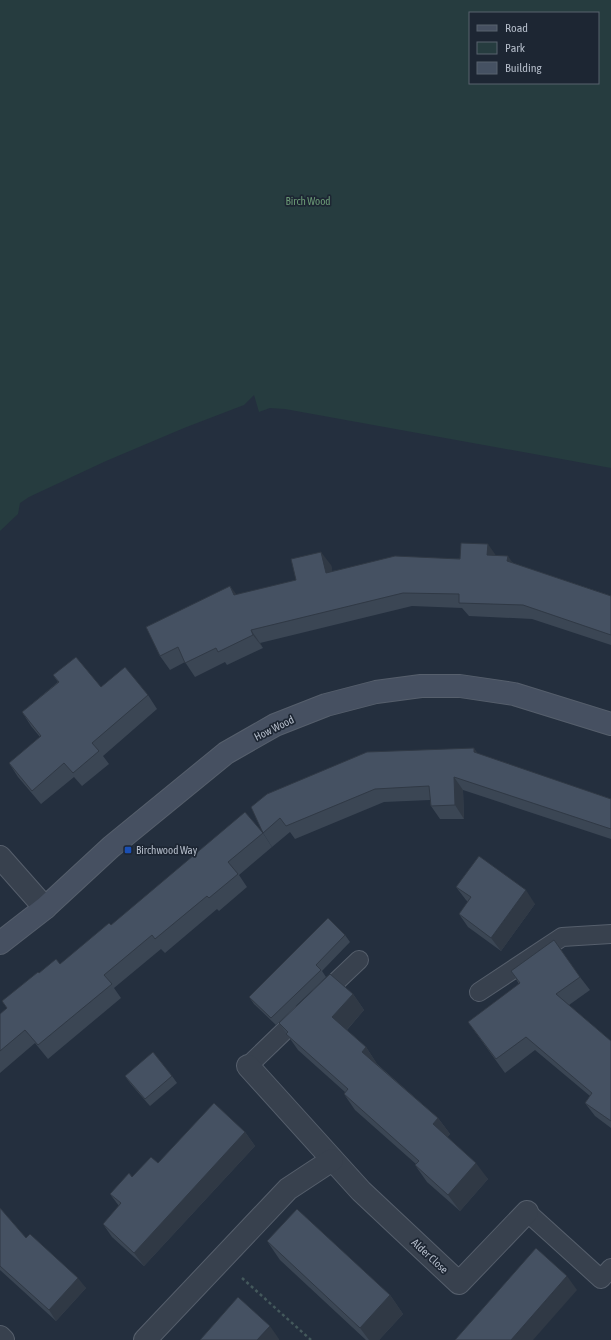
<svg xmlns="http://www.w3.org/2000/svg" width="611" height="1340" font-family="'Asap Condensed',sans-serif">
	<rect width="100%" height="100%" fill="#242f3e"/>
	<path fill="#263c3f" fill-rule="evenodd" d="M 0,0 L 611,0 L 611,468 L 285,409 L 270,408 L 259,412 L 254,395 L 244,405 L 184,428 L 106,461 L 29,497 L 20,503 L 18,514 L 0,531 ZM 470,13 L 598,13 L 598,83 L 470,83 Z"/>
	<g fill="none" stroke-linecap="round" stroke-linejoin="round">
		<g stroke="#565f6c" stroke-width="20">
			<g id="lane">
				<path d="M 479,992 L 562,937 L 611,934"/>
				<path d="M 320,997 L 359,960"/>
				<path d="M 248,1066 L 302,1014"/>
				<path d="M 527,1212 L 601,1279 L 611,1268"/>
			</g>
		</g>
		<g stroke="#565f6c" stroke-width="24">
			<g id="street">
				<path d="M 0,857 L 45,908"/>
				<path d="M 248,1066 L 361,1191 L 459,1283 L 527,1212"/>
				<path d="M 0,1337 L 3,1340"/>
				<path d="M 145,1340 L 288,1189 L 332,1160"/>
			</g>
		</g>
		<g stroke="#565f6c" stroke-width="24">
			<path id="secondary" d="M 0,943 L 45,908 L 111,847 L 226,753 L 275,725 L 326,705 L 376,692 L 421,686 L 460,686 L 514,694 L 611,724"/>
		</g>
		<path stroke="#44595c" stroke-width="2.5" stroke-dasharray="3 3" stroke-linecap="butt" d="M 242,1278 L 311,1340"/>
		<use href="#lane" stroke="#38414e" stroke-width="18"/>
		<use href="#street" stroke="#38414e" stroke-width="22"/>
		<use href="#secondary" stroke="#465061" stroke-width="22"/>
	</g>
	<g fill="#3b4654">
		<path d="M 496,555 L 513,563 L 611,596 L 611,645 L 532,619 L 469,616 L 462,608 L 412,606 L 260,643 L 263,648 L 227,665 L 225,662 L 195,677 L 185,662 L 170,670 L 160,656 L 236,595 L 296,580 L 331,565 L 332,571 Z"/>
		<path d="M 53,675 L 101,687 L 148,695 L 157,709 L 103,756 L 109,764 L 82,786 L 74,777 L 41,804 L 18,777 L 9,763 L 40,737 L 31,726 L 22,712 L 58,682 Z"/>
		<path d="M 478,754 L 611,799 L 611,839 L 463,790 L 464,819 L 440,819 L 431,806 L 430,800 L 384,802 L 295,839 L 290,832 L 272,847 L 263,833 L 251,807 Z"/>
		<path d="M 263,833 L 272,847 L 239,875 L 247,887 L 219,911 L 217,909 L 165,953 L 161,949 L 114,988 L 121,998 L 48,1059 L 35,1043 L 0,1073 L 0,1014 L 7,1008 L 2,1001 L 39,973 L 60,964 Z"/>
		<path d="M 456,887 L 535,904 L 501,951 L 468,927 L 459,914 L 468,902 L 466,900 Z"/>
		<path d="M 345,935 L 350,942 L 322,971 L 326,977 L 276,1025 L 254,1004 L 249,997 Z"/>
		<path d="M 511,971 L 580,977 L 590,990 L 569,1005 L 611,1041 L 611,1128 L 595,1116 L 585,1103 L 590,1096 L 535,1050 L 505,1073 L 468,1022 L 519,984 Z"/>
		<path d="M 353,994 L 364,1010 L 347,1030 L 366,1047 L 377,1064 L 438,1118 L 450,1134 L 447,1137 L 488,1179 L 460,1211 L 427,1182 L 415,1165 L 416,1164 L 355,1110 L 344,1094 L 345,1092 L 298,1050 L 279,1023 Z"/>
		<path d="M 125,1076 L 172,1076 L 177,1083 L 150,1106 L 130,1083 Z"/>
		<path d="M 245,1132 L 255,1146 L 144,1266 L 112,1237 L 103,1224 L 119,1206 L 110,1194 L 132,1177 L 158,1163 Z"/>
		<path d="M 0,1208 L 26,1238 L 86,1288 L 56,1321 L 0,1270 Z"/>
		<path d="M 267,1241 L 390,1295 L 403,1314 L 379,1340 L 366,1340 L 280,1260 Z"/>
	</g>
	<g fill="#303945">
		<path d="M 488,544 L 497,557 L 487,555 Z"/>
		<path d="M 321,552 L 331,565 L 336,586 L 326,573 Z"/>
		<path d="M 508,556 L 517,569 L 507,561 Z"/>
		<path d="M 230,586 L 240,599 L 234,595 Z"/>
		<path d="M 251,630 L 260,643 L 263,648 L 253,635 Z"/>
		<path d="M 474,748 L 483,761 L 474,752 Z"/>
		<path d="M 454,777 L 463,790 L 464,819 L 455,805 Z"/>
		<path d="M 526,890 L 535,904 L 501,951 L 491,938 Z"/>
		<path d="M 353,994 L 364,1010 L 343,1034 L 332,1017 Z"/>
		<path d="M 366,1047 L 377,1064 L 374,1068 L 362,1052 Z"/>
		<path d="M 438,1118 L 450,1134 L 444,1141 L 433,1124 Z"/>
		<path d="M 245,1132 L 255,1146 L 144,1266 L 134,1253 Z"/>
		<path d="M 476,1163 L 488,1179 L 460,1211 L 448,1195 Z"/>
		<path d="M 567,1276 L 577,1290 L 533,1340 L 511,1340 Z"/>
		<path d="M 78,1278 L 86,1288 L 56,1321 L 49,1310 Z"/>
		<path d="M 390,1295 L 403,1314 L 379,1340 L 369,1340 L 360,1328 Z"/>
		<path d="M 270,1326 L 279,1339 L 279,1340 L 257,1340 Z"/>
	</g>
	<g fill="#455162" stroke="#303945">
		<path d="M 461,543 L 488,544 L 487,555 L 508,556 L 507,561 L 611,596 L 611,635 L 523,605 L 459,603 L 459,594 L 403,593 L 251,630 L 253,635 L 218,652 L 216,648 L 185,663 L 178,647 L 160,656 L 146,627 L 230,586 L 234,595 L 296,580 L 291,559 L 321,552 L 326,573 L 395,556 L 460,559 Z"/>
		<path d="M 76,657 L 101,687 L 125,667 L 148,695 L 92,743 L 99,751 L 73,773 L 64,763 L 32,791 L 9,763 L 41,736 L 22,712 L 59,682 L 53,675 Z"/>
		<path d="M 474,748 L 474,752 L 611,799 L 611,829 L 454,777 L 455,805 L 431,806 L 429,786 L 375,789 L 286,826 L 280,818 L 263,833 L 251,807 L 267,794 L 367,752 Z"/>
		<path d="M 245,812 L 263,833 L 228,862 L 238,874 L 209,898 L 207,896 L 155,939 L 152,935 L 104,975 L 112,984 L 38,1045 L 25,1030 L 0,1051 L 0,1014 L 7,1008 L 2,1001 L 38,972 L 39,973 L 56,959 L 60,964 L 109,923 L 111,925 Z"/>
		<path d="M 479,856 L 526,890 L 491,938 L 459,914 L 471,897 L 456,887 Z"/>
		<path d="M 328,918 L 345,935 L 316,965 L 321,970 L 271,1018 L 249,997 Z"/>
		<path d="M 554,940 L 580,977 L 556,994 L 611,1041 L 611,1121 L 585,1103 L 592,1093 L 526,1037 L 496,1059 L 468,1022 L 520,983 L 511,971 Z"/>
		<path d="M 330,974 L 353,994 L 332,1017 L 366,1047 L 362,1052 L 438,1118 L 433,1124 L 476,1163 L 448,1195 L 415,1165 L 419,1161 L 344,1094 L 348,1089 L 286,1034 L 288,1032 L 279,1023 Z"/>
		<path d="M 153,1052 L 172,1076 L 145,1099 L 125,1076 Z"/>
		<path d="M 214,1103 L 245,1132 L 134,1253 L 103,1224 L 121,1203 L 110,1194 L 129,1173 L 132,1177 L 151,1157 L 158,1163 Z"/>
		<path d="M 0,1208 L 26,1238 L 30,1234 L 78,1278 L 49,1310 L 0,1266 Z"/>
		<path d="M 297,1209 L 390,1295 L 360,1328 L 267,1241 Z"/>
		<path d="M 536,1248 L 567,1276 L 511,1340 L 455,1340 Z"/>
		<path d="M 238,1297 L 270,1326 L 257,1340 L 200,1340 Z"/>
	</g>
	<rect fill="#1a4fb4" stroke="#1d2633" stroke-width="1.5" x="124" y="846" width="8" height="8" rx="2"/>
	<g text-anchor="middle" stroke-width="3.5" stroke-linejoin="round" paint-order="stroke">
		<g font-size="11" fill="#6b9a76" stroke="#1d2633">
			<text x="308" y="205">Birch Wood</text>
		</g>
		<g font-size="11" fill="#b4bcc9" stroke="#1d2633">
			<text transform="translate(274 728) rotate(-26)" y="4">How Wood</text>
			<text transform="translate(430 1256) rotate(43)" y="4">Alder Close</text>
		</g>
		<g font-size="11" fill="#b4bcc9" stroke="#1d2633" text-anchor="start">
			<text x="136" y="854">Birchwood Way</text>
		</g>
	</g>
	<rect x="469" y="12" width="130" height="72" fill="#1d2633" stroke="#59626f"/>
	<rect x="477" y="25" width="20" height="6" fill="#465061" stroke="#59626f"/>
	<text x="505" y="32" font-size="12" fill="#b4bcc9">Road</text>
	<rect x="477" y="42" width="20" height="12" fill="#263c3f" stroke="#59626f"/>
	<text x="505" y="52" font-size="12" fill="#b4bcc9">Park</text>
	<rect x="477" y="62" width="20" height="12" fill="#455162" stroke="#59626f"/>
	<text x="505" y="72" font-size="12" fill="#b4bcc9">Building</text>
</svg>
